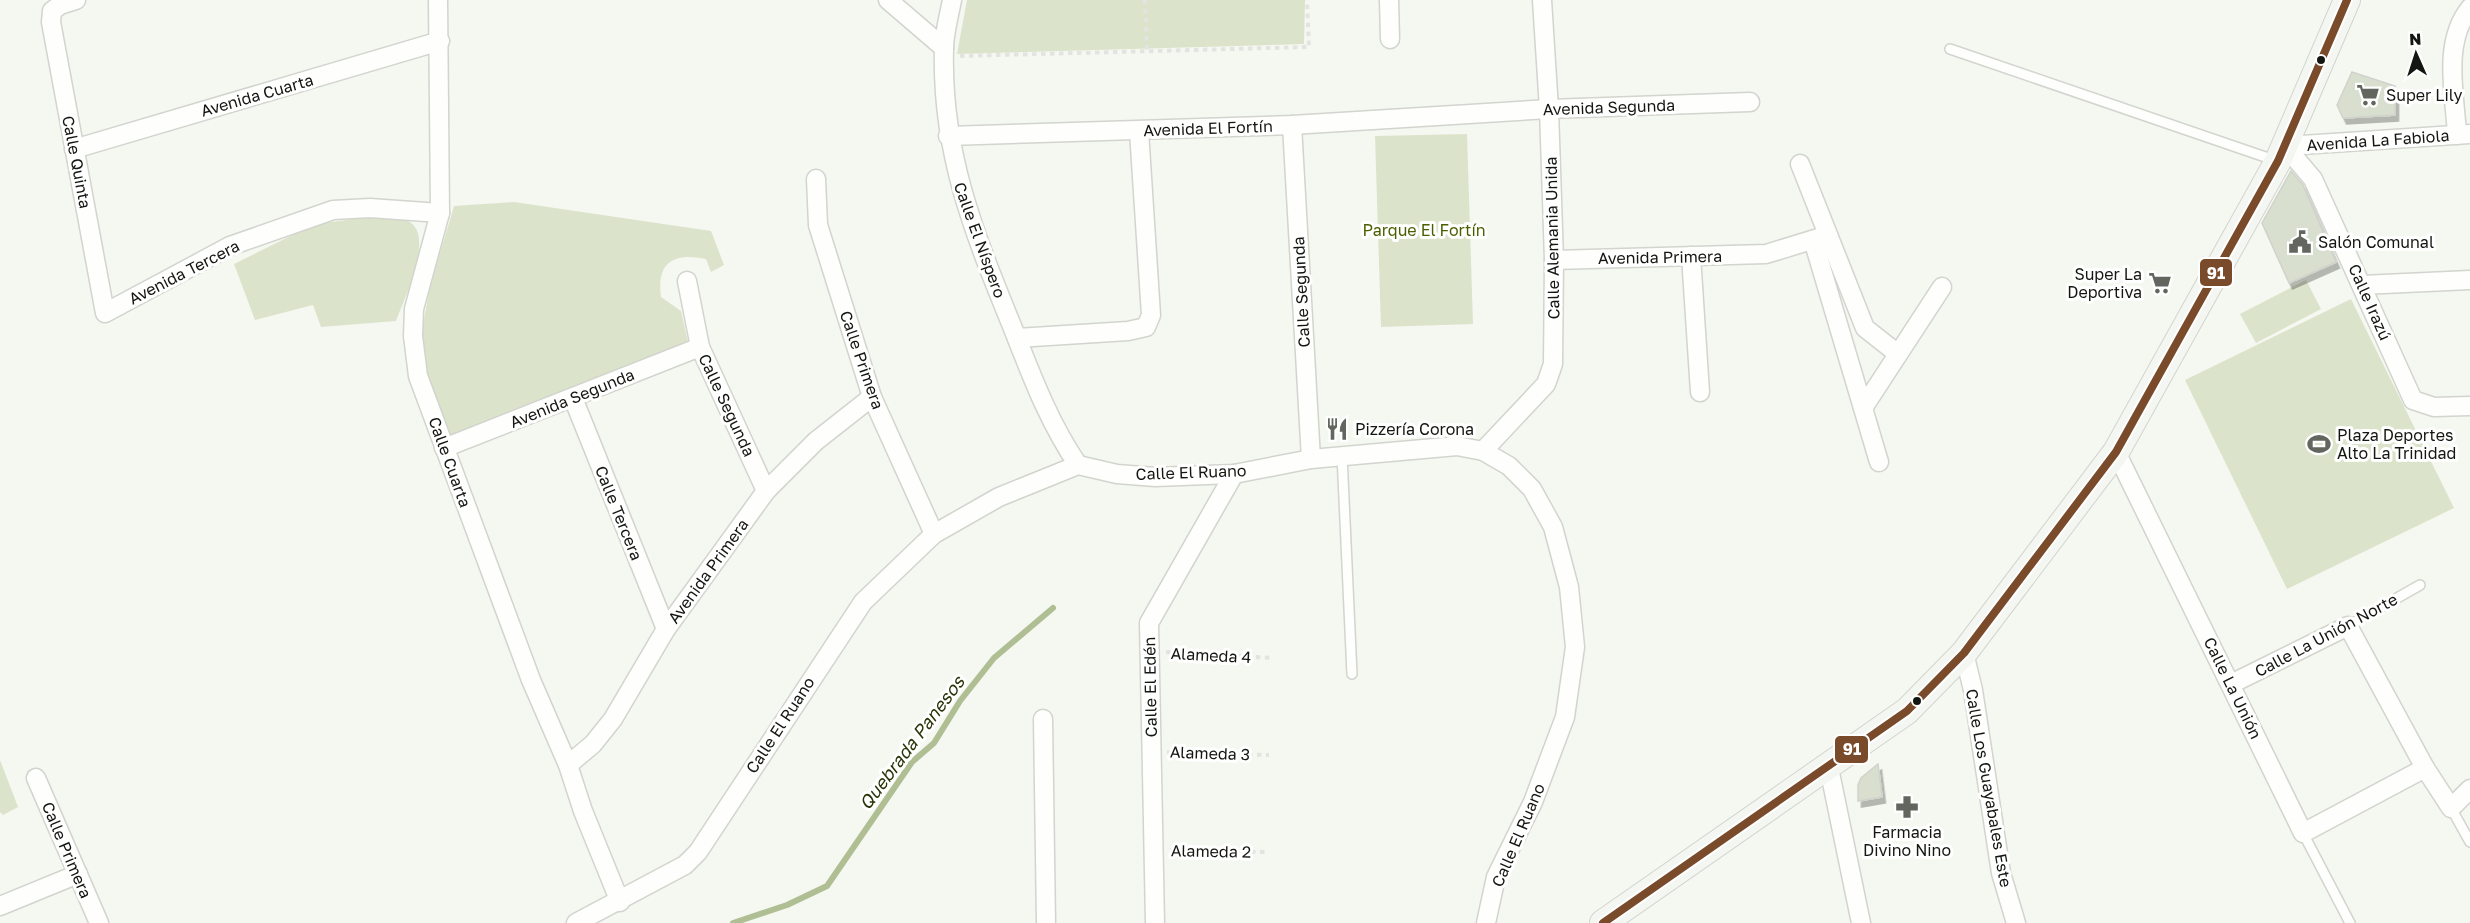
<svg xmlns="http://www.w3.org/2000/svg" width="2470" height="923" font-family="'Golos Text',sans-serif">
	<defs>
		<filter id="shadow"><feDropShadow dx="3.5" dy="6" stdDeviation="0" flood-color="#0004"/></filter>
	</defs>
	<rect width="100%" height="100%" fill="#f5f8f0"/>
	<g fill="#dbe3cb">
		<path d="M 967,0 L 1305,0 L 1304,44 L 957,54 Z"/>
		<path d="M 1467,134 L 1473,324 L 1381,327 L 1375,136 Z"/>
		<path d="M 514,202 L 711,231 L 724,265 L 711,272 L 706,259 C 674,252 656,262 661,297 L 681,311 L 688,342 L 449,437 C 441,415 430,391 424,368 C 414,323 442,250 454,206 Z"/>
		<path d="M 371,217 C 382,218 399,216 408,221 C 436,235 404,299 396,321 L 321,327 L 313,305 L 255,320 L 234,264 L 315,224 Z"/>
		<path d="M 2306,280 L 2321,309 L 2256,343 L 2240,314 Z"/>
		<path d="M 2351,299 L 2454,508 L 2287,589 L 2185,380 Z"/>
		<path d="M 0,760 L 18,807 L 3,815 L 0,812 Z"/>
	</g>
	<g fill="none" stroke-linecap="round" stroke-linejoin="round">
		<path stroke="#b0be94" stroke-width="6" d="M 733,923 L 787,905 L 827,886 L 912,762 L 934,743 L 960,701 L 994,658 L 1053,608"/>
	</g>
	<g fill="#d9dfcf" stroke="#d0d3cc" stroke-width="1.5" filter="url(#shadow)">
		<path d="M 2352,72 L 2395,86 L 2395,115 L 2343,118 L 2337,105 Z"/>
		<path d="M 2291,171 L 2303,185 L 2336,262 L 2289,283 L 2262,223 Z"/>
		<path d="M 1878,764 L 1882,797 L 1858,801 L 1858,785 L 1861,778 Z"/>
	</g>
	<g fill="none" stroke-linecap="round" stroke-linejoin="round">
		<g stroke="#d2d4ce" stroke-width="12">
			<g id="service">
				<path d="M 1950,49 L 2277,161"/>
				<path d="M 1342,455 L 1352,674"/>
				<path d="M 2348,626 L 2420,585"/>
				<path d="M 2451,808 L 2470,842"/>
				<path d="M 2303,833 L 2350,923"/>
			</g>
		</g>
		<g stroke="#d2d4ce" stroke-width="21">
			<g id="minor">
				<path d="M 76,0 L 60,5 L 52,11 L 51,22 L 105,313 L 230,246 L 333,210 L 370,208 L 440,213"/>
				<path d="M 438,0 L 440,213 L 414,309 L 413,336 L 418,376 L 531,680 L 568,765 L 583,811 L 620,902"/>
				<path d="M 888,0 L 944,48"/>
				<path d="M 952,0 C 949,16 944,33 944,49 C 941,152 974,233 1012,326 C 1031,374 1048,421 1078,465"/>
				<path d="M 1389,0 L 1390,39"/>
				<path d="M 1292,125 L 1311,459"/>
				<path d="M 2457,135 C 2455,94 2442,43 2470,8"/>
				<path d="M 948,136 L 1292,125 L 1549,109 L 1750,102"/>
				<path d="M 2285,146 L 2313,179 L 2413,400 L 2434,407 L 2470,406"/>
				<path d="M 2285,146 L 2470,134"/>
				<path d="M 74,149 L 440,41"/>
				<path d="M 1800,164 L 1865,328 L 1898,354"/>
				<path d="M 816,179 L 818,225 L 872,397 L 934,534"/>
				<path d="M 1813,240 L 1879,462"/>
				<path d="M 1691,256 L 1700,392"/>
				<path d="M 1554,260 L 1766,254 L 1828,235"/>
				<path d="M 687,281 L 700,347 L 766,491"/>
				<path d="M 2362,285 L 2470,280"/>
				<path d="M 1017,338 L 1128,331 L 1146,327 L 1151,315 L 1139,131"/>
				<path d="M 573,398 L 666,629"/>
				<path d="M 1863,408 L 1942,287"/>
				<path d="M 444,448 L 700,347"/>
				<path d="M 1483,451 L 1546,384 L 1553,364 L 1554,260 L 1549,109 L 1542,0"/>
				<path d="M 2116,452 L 2303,833 L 2425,768 L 2451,808 L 2470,789"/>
				<path d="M 1964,653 L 1973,690 L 2001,873 L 2016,923"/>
				<path d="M 2231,684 L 2348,626 L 2425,768"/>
				<path d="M 1043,719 L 1046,923"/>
				<path d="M 568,765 L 593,744 L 613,719 L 666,629 L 766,491 L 816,441 L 872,397"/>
				<path d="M 1829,768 L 1861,923"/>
				<path d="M 36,778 L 99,923"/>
				<path d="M 0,906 L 78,874"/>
				<path d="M 576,923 L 685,865 L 698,852 L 863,602 L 934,534 L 999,497 L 1078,465 L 1117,474 L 1155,477 L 1234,474 L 1311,459 L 1457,446 L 1483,451 L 1509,466 L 1532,489 L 1553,527 L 1569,587 L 1575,647 L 1565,717 L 1533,802 L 1496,877 L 1486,923"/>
				<path d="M 1155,923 L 1149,623 L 1234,474"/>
			</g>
		</g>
		<g stroke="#d2d4ce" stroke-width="28">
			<path id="secondary" d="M 1603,923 L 1907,711 L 1964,653 L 2116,452 L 2278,161 L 2347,0"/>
		</g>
		<g stroke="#e2e4e1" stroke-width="4" stroke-dasharray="4.5 4.5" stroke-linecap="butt">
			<path d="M 1145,0 L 1147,51"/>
			<path d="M 960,56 L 1309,47 L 1307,0"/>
			<path d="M 1166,652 L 1272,658"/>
			<path d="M 1167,752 L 1269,755"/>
			<path d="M 1170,850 L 1267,852"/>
		</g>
		<use href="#service" stroke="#fefefd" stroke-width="9"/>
		<use href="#minor" stroke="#fefefd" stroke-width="18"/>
		<use href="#secondary" stroke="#f4f6f2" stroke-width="26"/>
		<g stroke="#fff" stroke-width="12">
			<path id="bus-1" d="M 1603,923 L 1907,711 L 1964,653 L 2116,452 L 2278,161 L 2347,0"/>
		</g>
		<use href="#bus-1" stroke="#7a4b2a" stroke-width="8"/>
	</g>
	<defs>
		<g id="supermarket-bare" transform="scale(1.8)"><path d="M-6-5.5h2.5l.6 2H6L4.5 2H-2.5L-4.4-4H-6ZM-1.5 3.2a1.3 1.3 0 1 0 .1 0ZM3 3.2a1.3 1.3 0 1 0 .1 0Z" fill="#63655f" stroke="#fff" stroke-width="2.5" paint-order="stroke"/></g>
		<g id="civic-bare" transform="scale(1.8)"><path d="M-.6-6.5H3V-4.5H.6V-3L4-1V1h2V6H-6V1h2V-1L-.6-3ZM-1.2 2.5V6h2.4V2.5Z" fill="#63655f" stroke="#fff" stroke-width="2.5" paint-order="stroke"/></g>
		<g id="restaurant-bare" transform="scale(1.8)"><path d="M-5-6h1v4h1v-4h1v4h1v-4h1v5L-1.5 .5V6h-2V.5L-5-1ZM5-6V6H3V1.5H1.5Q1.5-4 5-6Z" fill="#63655f" stroke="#fff" stroke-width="2.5" paint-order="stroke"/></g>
		<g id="stadium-bare" transform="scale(1.8)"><path d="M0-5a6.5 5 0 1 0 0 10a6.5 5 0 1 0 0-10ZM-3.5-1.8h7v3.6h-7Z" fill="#63655f" stroke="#fff" stroke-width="2.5" paint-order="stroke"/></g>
		<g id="pharmacy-bare" transform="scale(1.8)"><path d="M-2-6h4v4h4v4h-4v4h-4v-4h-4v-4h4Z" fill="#63655f" stroke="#fff" stroke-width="2.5" paint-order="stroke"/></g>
	</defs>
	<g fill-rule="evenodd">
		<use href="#supermarket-bare" x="2368" y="95"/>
		<use href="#civic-bare" x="2300" y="242"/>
		<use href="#supermarket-bare" x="2160" y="283"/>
		<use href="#restaurant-bare" x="1337" y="429"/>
		<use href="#stadium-bare" x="2319" y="444"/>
		<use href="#pharmacy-bare" x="1907" y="807"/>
	</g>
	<g fill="#141611" stroke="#fff" stroke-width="2">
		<circle cx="2321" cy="60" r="5"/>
		<circle cx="1917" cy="701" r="5"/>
	</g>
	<g text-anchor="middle" stroke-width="6" stroke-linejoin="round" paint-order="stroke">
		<g font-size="16" fill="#141611" stroke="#fff">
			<text transform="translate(257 95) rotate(-16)" y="6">Avenida Cuarta</text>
			<text transform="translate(1609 107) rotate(-2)" y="6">Avenida Segunda</text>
			<text transform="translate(1208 128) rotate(-2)" y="6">Avenida El Fortín</text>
			<text transform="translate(2378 140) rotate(-4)" y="6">Avenida La Fabiola</text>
			<text transform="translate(77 162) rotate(79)" y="6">Calle Quinta</text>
			<text transform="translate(1552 238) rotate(-91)" y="6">Calle Alemania Unida</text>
			<text transform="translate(980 240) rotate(70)" y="6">Calle El Níspero</text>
			<text transform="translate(1660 257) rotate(-1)" y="6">Avenida Primera</text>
			<text transform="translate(184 272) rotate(-27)" y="6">Avenida Tercera</text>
			<text transform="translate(1301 292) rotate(-93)" y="6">Calle Segunda</text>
			<text transform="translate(2370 302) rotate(66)" y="6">Calle Irazú</text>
			<text transform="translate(862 360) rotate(71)" y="6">Calle Primera</text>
			<text transform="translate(572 398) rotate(-22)" y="6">Avenida Segunda</text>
			<text transform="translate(727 405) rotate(65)" y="6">Calle Segunda</text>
			<text transform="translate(450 462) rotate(70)" y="6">Calle Cuarta</text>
			<text transform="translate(1191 472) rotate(-2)" y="6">Calle El Ruano</text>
			<text transform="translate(619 513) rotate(68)" y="6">Calle Tercera</text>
			<text transform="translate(708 571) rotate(-54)" y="6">Avenida Primera</text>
			<text transform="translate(2326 635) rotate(-28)" y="6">Calle La Unión Norte</text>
			<text transform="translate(1211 655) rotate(3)" y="6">Alameda 4</text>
			<text transform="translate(1150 687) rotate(-91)" y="6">Calle El Edén</text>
			<text transform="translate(2233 688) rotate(64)" y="6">Calle La Unión</text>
			<text transform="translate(780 725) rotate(-57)" y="6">Calle El Ruano</text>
			<text transform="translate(1210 753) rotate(2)" y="6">Alameda 3</text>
			<text transform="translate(1989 788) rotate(80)" y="6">Calle Los Guayabales Este</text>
			<text transform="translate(1518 835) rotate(-67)" y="6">Calle El Ruano</text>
			<text transform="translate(67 850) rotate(67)" y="6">Calle Primera</text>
			<text transform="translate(1211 851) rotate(1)" y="6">Alameda 2</text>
		</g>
		<g font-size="16" fill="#141611" stroke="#fff" text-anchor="start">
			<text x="2386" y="101">Super Lily</text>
			<text x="2318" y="248">Salón Comunal</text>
			<text x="2142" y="280" text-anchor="end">Super La<tspan x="2142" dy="18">Deportiva</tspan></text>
			<text x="1355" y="435">Pizzería Corona</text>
			<text x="2337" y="441">Plaza Deportes<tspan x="2337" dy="18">Alto La Trinidad</tspan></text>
			<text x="1907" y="838" text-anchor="middle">Farmacia<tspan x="1907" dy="18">Divino Nino</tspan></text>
		</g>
		<g font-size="16" fill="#4a6000" stroke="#fff">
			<text x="1424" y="236">Parque El Fortín</text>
		</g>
		<g font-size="18" font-style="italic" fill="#293508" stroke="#fff">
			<text transform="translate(912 743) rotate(-53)" y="6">Quebrada Panesos</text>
		</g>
	</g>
	<g stroke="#fff" stroke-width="2">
		<rect x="2199" y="258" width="34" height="29" rx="6" fill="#7a4b2a"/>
		<rect x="1834" y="735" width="35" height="29" rx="6" fill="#7a4b2a"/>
	</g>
	<g font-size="16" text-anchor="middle" font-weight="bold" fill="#fff">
		<text x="2216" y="279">91</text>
		<text x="1852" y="755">91</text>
	</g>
	<g transform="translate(2416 54) rotate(357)" stroke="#ffffff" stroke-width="4.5" paint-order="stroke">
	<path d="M0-4.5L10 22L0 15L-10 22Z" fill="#141611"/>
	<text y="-9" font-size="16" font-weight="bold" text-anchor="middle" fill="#141611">N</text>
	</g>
</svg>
